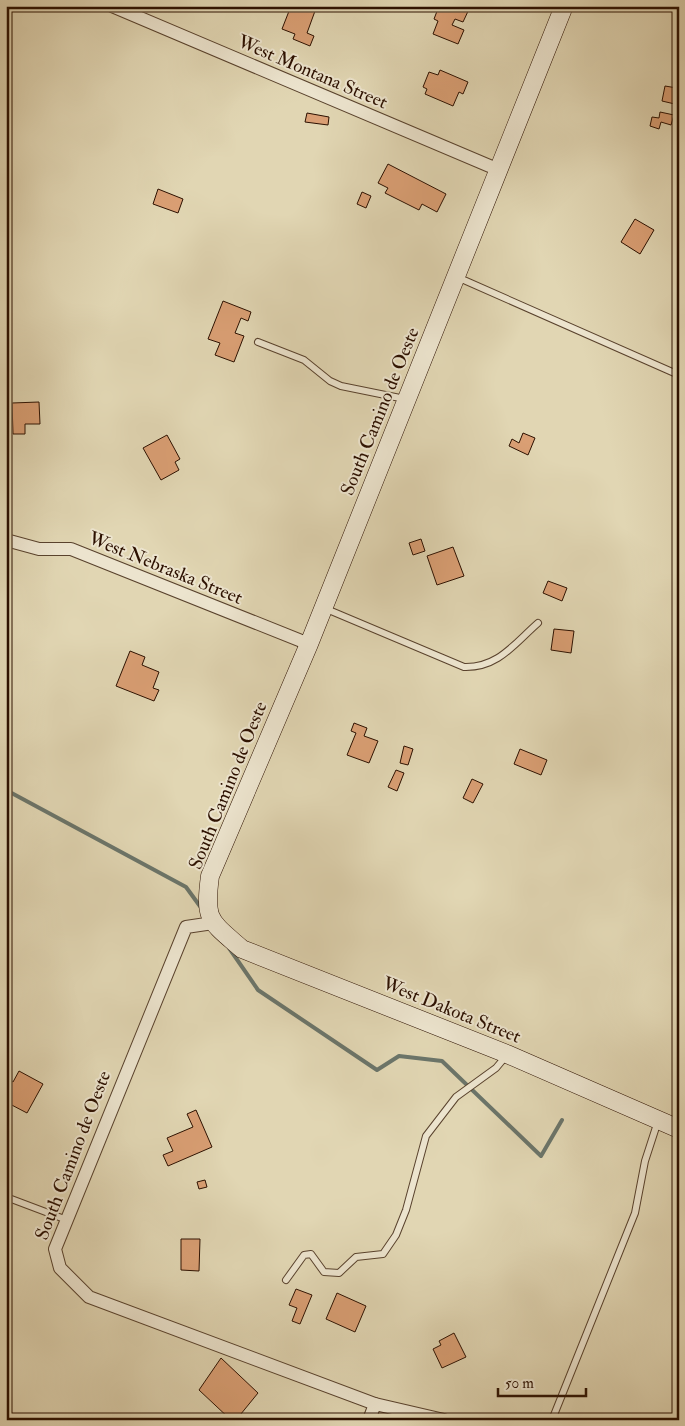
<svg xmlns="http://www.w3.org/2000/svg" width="685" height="1426" font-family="'IM FELL Double Pica',serif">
	<rect width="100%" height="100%" fill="#e1d6b3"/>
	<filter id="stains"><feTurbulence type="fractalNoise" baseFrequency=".004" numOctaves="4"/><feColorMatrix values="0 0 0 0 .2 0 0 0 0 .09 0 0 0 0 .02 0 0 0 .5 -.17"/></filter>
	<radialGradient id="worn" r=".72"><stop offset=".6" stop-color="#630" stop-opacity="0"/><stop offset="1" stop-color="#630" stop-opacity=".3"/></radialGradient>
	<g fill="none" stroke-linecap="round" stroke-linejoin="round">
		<g stroke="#6b756a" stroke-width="4">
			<path d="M 6,790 L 186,887 L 202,909"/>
			<path d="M 229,948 L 258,990 L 377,1070 L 399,1056 L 442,1061 L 541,1156 L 562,1120"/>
		</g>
	</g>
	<g fill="#da9f74" stroke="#2c1000">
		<path d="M 291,6 L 303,6 L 315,11 L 307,33 L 314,36 L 310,46 L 293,39 L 295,34 L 282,29 Z"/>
		<path d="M 439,6 L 470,7 L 463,22 L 455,19 L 452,25 L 464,30 L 458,44 L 433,34 L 438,21 L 434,19 Z"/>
		<path d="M 440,70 L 468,82 L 463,94 L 459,92 L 453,106 L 425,94 L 427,89 L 423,87 L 429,72 L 438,75 Z"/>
		<path d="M 679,79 L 679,105 L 662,101 L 665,86 L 677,88 Z"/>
		<path d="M 660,112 L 674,115 L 671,125 L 661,122 L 659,129 L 650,126 L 652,117 L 659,118 Z"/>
		<path d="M 307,113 L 329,117 L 328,125 L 305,122 Z"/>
		<path d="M 388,164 L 446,194 L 437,212 L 422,204 L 419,210 L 385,193 L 388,188 L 378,183 Z"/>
		<path d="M 158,189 L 183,199 L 178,213 L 153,204 Z"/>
		<path d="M 362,192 L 371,196 L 366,208 L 357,204 Z"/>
		<path d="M 635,219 L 654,230 L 640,254 L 621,242 Z"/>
		<path d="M 223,301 L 251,312 L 248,321 L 241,318 L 235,333 L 244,336 L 234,362 L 215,355 L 220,343 L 208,339 Z"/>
		<path d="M 39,402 L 40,424 L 25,424 L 25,434 L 13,434 L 12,403 Z"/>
		<path d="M 523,433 L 535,438 L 528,455 L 509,446 L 512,439 L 519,443 Z"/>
		<path d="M 167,435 L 180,459 L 175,462 L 179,470 L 161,480 L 143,448 Z"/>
		<path d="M 421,539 L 425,551 L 413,555 L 409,543 Z"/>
		<path d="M 453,547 L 464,576 L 437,585 L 427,556 Z"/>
		<path d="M 548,581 L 567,588 L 562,601 L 543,593 Z"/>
		<path d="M 554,629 L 574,631 L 571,653 L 551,650 Z"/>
		<path d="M 130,651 L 145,657 L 142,665 L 159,672 L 153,688 L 159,690 L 154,701 L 116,686 Z"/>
		<path d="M 354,723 L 367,728 L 364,736 L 378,741 L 369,763 L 347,755 L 356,733 L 351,731 Z"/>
		<path d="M 404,746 L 413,749 L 408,765 L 400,763 Z"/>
		<path d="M 520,749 L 547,760 L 541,775 L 514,764 Z"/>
		<path d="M 396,770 L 404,773 L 397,791 L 388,787 Z"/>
		<path d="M 472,779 L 483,784 L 473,803 L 463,798 Z"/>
		<path d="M 19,1071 L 43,1084 L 27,1113 L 6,1102 L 6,1082 L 8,1079 L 13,1082 Z"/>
		<path d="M 196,1110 L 212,1147 L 168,1166 L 163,1155 L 173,1151 L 167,1138 L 193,1127 L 187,1114 Z"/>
		<path d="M 205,1180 L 207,1187 L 199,1189 L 197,1182 Z"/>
		<path d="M 181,1239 L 200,1239 L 199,1271 L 181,1270 Z"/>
		<path d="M 296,1289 L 312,1295 L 300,1324 L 292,1321 L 297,1308 L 289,1305 Z"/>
		<path d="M 337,1293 L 366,1306 L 355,1332 L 326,1319 Z"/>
		<path d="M 454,1333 L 466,1357 L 442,1368 L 433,1349 L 441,1345 L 439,1341 Z"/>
		<path d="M 221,1358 L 258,1393 L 236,1420 L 231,1420 L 199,1390 Z"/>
	</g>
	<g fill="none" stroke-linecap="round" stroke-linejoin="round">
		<g stroke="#59422d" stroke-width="8">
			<g id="lane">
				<path d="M 457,277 L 679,375"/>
				<path d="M 258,342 L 304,360 L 330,381 L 341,386 L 405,399"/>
				<path d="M 324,608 L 464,667 C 498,668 514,644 538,623"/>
				<path d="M 6,1197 L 67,1220"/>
				<path d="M 286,1280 L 304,1255 L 311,1254 L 324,1272 L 339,1273 L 356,1257 L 383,1254 L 396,1235 L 406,1210 L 426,1136 L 456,1097 L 496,1068 L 506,1056"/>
				<path d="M 552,1420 L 635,1213 L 645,1161 L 658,1121"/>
			</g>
		</g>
		<g stroke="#59422d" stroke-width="14">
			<g id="street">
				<path d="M 112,6 L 499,170"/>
				<path d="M 6,540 L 39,549 L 71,549 L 309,644"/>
				<path d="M 213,923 L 186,927 L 55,1249 L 60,1268 L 89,1297 L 375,1404"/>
				<path d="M 369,1420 L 375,1404 L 444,1420"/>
			</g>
		</g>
		<g stroke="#2c1000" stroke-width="19">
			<path id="secondary" d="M 564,6 L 309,644 L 210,876 C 204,921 210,921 242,949 L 507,1054 L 679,1129"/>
		</g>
		<use href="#lane" stroke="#ece4ce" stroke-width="6"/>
		<use href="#street" stroke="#ece4ce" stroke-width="12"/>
		<use href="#secondary" stroke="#ece4ce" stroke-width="18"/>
	</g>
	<g text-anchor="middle" stroke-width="4" stroke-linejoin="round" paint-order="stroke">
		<g font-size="19" fill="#2c1000" stroke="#ece4ce">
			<text transform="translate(313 71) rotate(23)" y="7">West Montana Street</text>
			<text transform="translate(379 411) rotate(-68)" y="7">South Camino de Oeste</text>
			<text transform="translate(166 567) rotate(22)" y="7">West Nebraska Street</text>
			<text transform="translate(227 785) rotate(-68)" y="7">South Camino de Oeste</text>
			<text transform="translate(452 1009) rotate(22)" y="7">West Dakota Street</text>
			<text transform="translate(72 1155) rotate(-69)" y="7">South Camino de Oeste</text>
		</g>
	</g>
	<rect width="685" height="1426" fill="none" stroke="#e1d6b3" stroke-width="25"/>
	<rect x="8" y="8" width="670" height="1411" fill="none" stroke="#2c1000" stroke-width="2.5"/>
	<rect x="12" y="12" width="660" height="1401" fill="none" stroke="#2c1000"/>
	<path d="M498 1388v8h88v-8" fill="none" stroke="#2c1000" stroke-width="2.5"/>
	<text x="505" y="1388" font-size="15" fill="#2c1000" stroke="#ece4ce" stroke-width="4" paint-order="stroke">50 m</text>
	<rect width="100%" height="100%" filter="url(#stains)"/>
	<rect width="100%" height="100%" fill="url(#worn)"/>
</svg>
